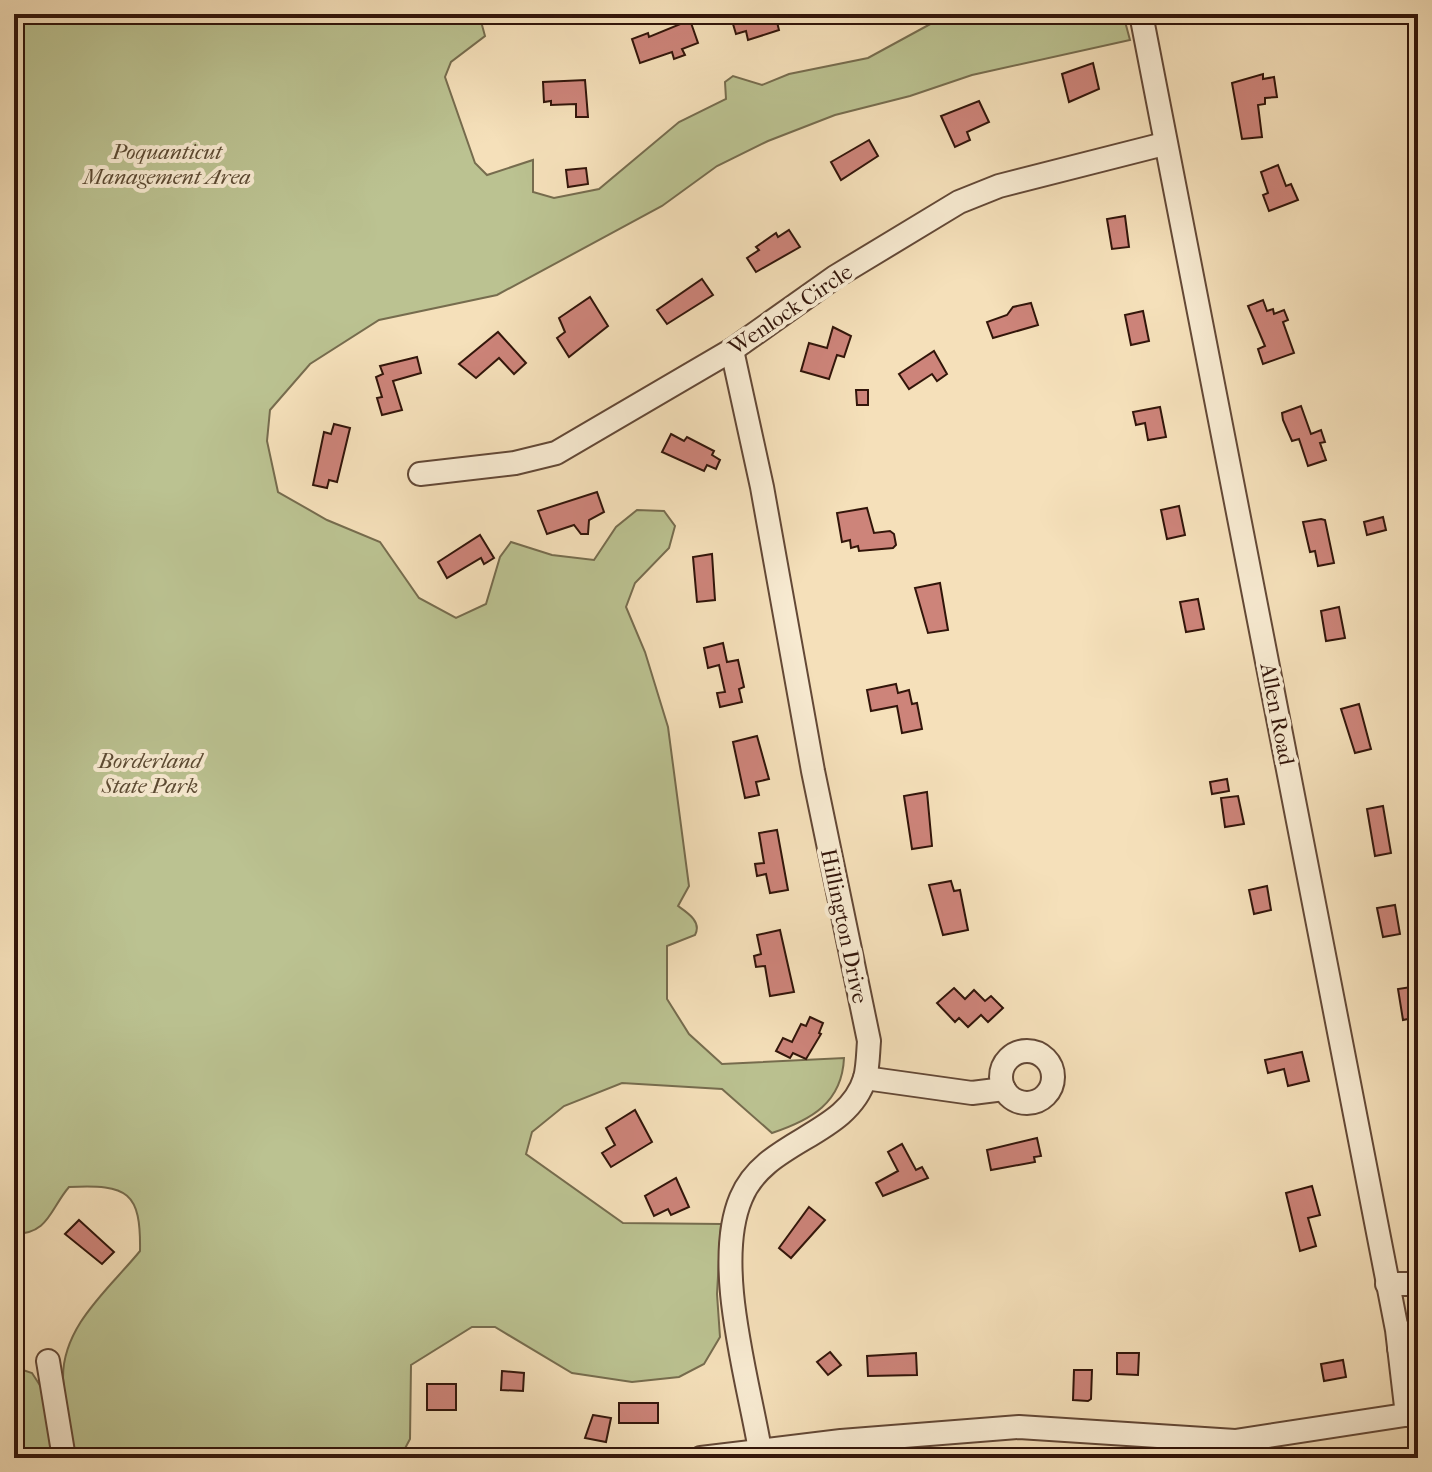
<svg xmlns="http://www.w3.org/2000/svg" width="1432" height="1472" font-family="'IM FELL French Canon',serif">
	<rect width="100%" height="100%" fill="#f5e0ba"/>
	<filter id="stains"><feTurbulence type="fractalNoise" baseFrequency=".0025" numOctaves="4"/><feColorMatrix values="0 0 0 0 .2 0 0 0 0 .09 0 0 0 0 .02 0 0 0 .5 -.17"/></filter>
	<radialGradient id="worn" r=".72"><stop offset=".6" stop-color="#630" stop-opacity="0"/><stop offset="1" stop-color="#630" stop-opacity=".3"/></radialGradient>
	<g fill="#bbc291" stroke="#766c4e" stroke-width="2">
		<path d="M 14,14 L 479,14 L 485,36 L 451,62 L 445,77 L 475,163 L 487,175 L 533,160 L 533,192 L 554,198 L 599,189 L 679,122 L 726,99 L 725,82 L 733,76 L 762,85 L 789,74 L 868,58 L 934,22 L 959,14 L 1123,14 L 1130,40 L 972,75 L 910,96 L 835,115 L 768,141 L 717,166 L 662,206 L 497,295 L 379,320 L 310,364 L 270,410 L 267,441 L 278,492 L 327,520 L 380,542 L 419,598 L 456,618 L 486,604 L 500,557 L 511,542 L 552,555 L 594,560 L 616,527 L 637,510 L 664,511 L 675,526 L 669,548 L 635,583 L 626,607 L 645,652 L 668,727 L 689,886 L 678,906 C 688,913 702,922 695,935 L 667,946 L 667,999 L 689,1034 L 722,1064 L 844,1058 C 842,1103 811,1120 772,1133 L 722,1089 L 622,1083 L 564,1106 L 532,1132 L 526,1154 L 623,1223 L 721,1224 L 717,1294 L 720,1337 L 704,1364 L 679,1377 L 632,1382 L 572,1373 L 495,1327 L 472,1327 L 411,1365 L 410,1439 L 401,1456 L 75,1458 C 71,1432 64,1403 63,1377 C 63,1325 110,1288 140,1251 C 141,1192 128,1184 69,1187 C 50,1209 49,1234 14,1234 Z"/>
		<path d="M 14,1367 L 32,1373 L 43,1390 L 54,1458 L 14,1458 Z"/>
	</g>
	<g fill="#cd847a" stroke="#32150a" stroke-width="2">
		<path d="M 730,14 L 775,14 L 779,30 L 748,40 L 746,31 L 736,34 Z"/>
		<path d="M 690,20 L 698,43 L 682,49 L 685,55 L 674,59 L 672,52 L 640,63 L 632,39 L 648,33 L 649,37 Z"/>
		<path d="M 1093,63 L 1099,89 L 1069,102 L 1062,74 Z"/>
		<path d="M 1263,74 L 1263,79 L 1274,77 L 1277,97 L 1265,98 L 1265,104 L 1258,105 L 1262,137 L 1242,139 L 1232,83 Z"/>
		<path d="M 585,80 L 588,117 L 576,117 L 576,104 L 551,105 L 551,101 L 544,102 L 543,82 Z"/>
		<path d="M 979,101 L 989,122 L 967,132 L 970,140 L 955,147 L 941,116 Z"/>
		<path d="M 869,140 L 878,156 L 841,180 L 831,162 Z"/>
		<path d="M 1278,165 L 1286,186 L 1291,184 L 1298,200 L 1269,211 L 1263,195 L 1268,193 L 1261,172 Z"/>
		<path d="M 586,168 L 588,184 L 568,187 L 566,170 Z"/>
		<path d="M 1125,216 L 1129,247 L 1112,249 L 1107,219 Z"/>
		<path d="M 789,230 L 800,247 L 756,272 L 747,258 L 759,250 L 756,247 L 776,233 L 778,237 Z"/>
		<path d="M 702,279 L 713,295 L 667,324 L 657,310 Z"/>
		<path d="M 590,297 L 608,326 L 569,357 L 557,338 L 565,332 L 559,318 Z"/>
		<path d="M 1263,300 L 1267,311 L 1273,309 L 1274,314 L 1284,310 L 1288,320 L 1283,322 L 1294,353 L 1263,364 L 1258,349 L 1265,346 L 1248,306 Z"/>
		<path d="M 1031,303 L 1038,325 L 993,338 L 987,322 L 1007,315 L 1013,307 Z"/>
		<path d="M 1143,311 L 1149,341 L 1131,345 L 1125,315 Z"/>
		<path d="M 833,327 L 851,336 L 844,357 L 837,355 L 829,379 L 801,371 L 809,343 L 827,348 Z"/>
		<path d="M 498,332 L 526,363 L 514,374 L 499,358 L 476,378 L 459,364 Z"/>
		<path d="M 934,351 L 947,374 L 937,381 L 932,374 L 909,389 L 899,374 Z"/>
		<path d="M 417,357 L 421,373 L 393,381 L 402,410 L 382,415 L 377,398 L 382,397 L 376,377 L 383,374 L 380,366 Z"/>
		<path d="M 856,390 L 868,390 L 868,405 L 857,405 Z"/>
		<path d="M 1301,406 L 1311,434 L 1321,430 L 1325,442 L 1320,443 L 1326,460 L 1308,466 L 1299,439 L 1292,441 L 1283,420 L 1282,413 Z"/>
		<path d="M 1160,407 L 1166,437 L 1148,440 L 1145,423 L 1136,425 L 1133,412 Z"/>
		<path d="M 334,424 L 350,428 L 337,482 L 329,480 L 327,488 L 313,485 L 324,432 L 331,434 Z"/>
		<path d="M 671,434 L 684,441 L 687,437 L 714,451 L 712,455 L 720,460 L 716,469 L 707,465 L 704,471 L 662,452 Z"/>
		<path d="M 597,492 L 604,512 L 589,520 L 588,534 L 581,534 L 574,525 L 547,534 L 538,511 Z"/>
		<path d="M 1179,506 L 1185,535 L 1167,539 L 1161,510 Z"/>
		<path d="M 867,508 L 874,533 L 890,531 L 894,534 L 896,545 L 893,548 L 859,551 L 858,546 L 851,548 L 850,540 L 842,542 L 837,513 Z"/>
		<path d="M 1383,517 L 1386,530 L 1367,535 L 1364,522 Z"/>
		<path d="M 1321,519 L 1325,520 L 1334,563 L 1318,566 L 1315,551 L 1310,552 L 1303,522 Z"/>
		<path d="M 480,535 L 494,558 L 484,564 L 481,558 L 447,578 L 438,562 Z"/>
		<path d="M 712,554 L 715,600 L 697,602 L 693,557 Z"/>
		<path d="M 940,583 L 948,630 L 928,633 L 915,588 Z"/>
		<path d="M 1198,599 L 1204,629 L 1186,632 L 1180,602 Z"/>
		<path d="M 1339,607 L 1345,638 L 1326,641 L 1321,611 Z"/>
		<path d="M 723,643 L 727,662 L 738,660 L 744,687 L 739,689 L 742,702 L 720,707 L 717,693 L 725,692 L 719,665 L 708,668 L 704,648 Z"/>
		<path d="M 896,684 L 898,693 L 909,690 L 912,704 L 917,703 L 922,729 L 902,733 L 897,706 L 871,711 L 867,690 Z"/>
		<path d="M 1359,704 L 1371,749 L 1355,753 L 1341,709 Z"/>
		<path d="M 757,736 L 769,779 L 756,782 L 759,795 L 745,798 L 733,742 Z"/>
		<path d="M 1227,779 L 1229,791 L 1212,794 L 1210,782 Z"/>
		<path d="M 927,792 L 932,846 L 912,849 L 904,796 Z"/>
		<path d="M 1238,796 L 1244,824 L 1225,827 L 1221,798 Z"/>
		<path d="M 1383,806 L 1391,853 L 1375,856 L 1367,809 Z"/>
		<path d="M 777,830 L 788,890 L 770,893 L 766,874 L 757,876 L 755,864 L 764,863 L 759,833 Z"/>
		<path d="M 951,881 L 954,891 L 960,890 L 968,930 L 943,935 L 929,885 Z"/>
		<path d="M 1267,886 L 1271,910 L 1254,914 L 1249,890 Z"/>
		<path d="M 1395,905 L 1400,934 L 1383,937 L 1377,908 Z"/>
		<path d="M 780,930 L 794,992 L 770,996 L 765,966 L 756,967 L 754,956 L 761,954 L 757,935 Z"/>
		<path d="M 1418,986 L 1418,1017 L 1403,1020 L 1398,989 Z"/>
		<path d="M 954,988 L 965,999 L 974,990 L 985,1001 L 991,996 L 1003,1008 L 988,1022 L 981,1015 L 968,1027 L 959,1018 L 955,1022 L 937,1003 Z"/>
		<path d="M 810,1017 L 823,1023 L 819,1033 L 821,1034 L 806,1059 L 793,1053 L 790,1058 L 776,1051 L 783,1038 L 792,1042 L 801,1024 L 806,1026 Z"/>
		<path d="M 1302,1052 L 1309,1081 L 1288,1086 L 1284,1069 L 1268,1073 L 1265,1060 Z"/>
		<path d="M 635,1110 L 652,1142 L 611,1167 L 602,1153 L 615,1145 L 606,1128 Z"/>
		<path d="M 1037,1138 L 1041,1156 L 1034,1157 L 1035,1162 L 991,1170 L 987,1150 Z"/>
		<path d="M 902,1144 L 916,1170 L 922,1167 L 928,1178 L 883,1196 L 876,1183 L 898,1171 L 888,1152 Z"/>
		<path d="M 676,1178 L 689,1207 L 671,1215 L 668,1209 L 654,1216 L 645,1196 Z"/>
		<path d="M 1312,1186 L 1320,1215 L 1308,1218 L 1316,1246 L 1300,1251 L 1286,1193 Z"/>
		<path d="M 809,1207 L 825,1220 L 791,1258 L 779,1248 Z"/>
		<path d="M 79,1220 L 114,1252 L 102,1264 L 65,1234 Z"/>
		<path d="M 830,1352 L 841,1365 L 828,1375 L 817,1362 Z"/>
		<path d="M 916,1353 L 917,1375 L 868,1376 L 867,1356 Z"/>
		<path d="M 1117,1353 L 1139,1353 L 1138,1375 L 1117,1374 Z"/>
		<path d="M 1343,1360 L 1346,1377 L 1324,1381 L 1321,1364 Z"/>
		<path d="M 1074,1370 L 1092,1370 L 1091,1399 L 1088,1401 L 1073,1400 Z"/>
		<path d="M 502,1371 L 524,1373 L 523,1391 L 501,1390 Z"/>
		<rect x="427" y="1384" width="29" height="26"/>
		<rect x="619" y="1403" width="39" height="20"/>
		<path d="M 593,1415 L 611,1418 L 606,1442 L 585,1438 Z"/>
	</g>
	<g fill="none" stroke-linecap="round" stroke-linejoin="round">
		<g stroke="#634836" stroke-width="26">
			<g id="minor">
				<path d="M 1141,14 L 1397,1330 L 1407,1415"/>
				<path d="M 732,350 L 762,487 L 813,771 L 869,1041 C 868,1053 868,1067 865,1078 C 847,1137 765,1139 741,1198 C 713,1264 748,1379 760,1450"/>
				<path d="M 420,474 L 515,463 L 556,453 L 732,350 L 835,277 L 959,202 L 999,186 L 1164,144"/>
				<circle cx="1027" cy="1077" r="26"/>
				<path d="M 865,1078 L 972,1093 L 1004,1089"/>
				<path d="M 1387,1284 L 1418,1284"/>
				<path d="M 1399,1348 L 1418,1325"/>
				<path d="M 48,1361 L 64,1458"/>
				<path d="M 701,1458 L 841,1441 L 1019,1427 L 1235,1441 L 1418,1413"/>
			</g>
		</g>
		<use href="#minor" stroke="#f8ebd2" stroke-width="22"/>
	</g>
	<g text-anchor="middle" stroke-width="8" stroke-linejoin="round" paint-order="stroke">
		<g font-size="22" font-style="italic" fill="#5b4932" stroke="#f8ebd2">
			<text x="167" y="159">Poquanticut<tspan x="167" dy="25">Management Area</tspan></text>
			<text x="150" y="768">Borderland<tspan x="150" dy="25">State Park</tspan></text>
		</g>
		<g font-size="22" fill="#32150a" stroke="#f8ebd2">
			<text transform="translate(790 309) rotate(-34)" y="8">Wenlock Circle</text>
			<text transform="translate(1278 714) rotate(79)" y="8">Allen Road</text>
			<text transform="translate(845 926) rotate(78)" y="8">Hillington Drive</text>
		</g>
	</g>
	<rect width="1432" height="1472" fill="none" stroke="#f5e0ba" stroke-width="48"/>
	<rect x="16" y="16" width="1400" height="1440" fill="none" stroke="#32150a" stroke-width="4"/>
	<rect x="24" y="24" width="1384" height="1424" fill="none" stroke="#32150a" stroke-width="2"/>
	<rect width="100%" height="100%" filter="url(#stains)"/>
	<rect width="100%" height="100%" fill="url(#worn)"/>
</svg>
